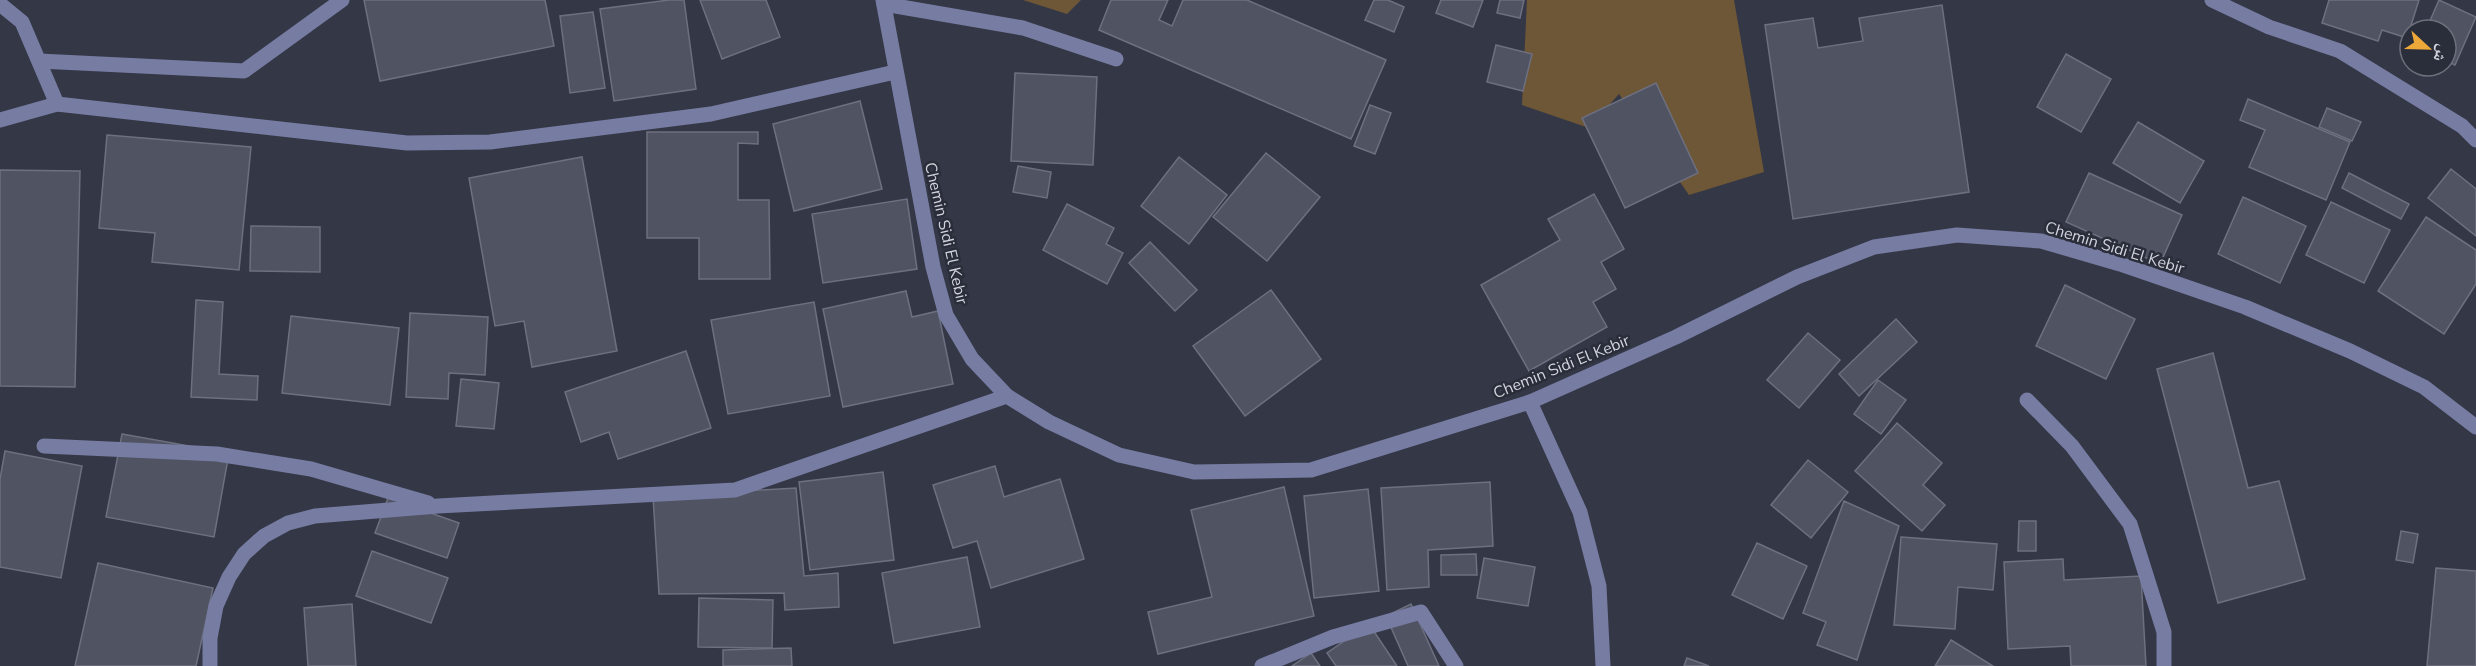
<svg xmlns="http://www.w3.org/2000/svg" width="2476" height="666" font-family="'Nunito Sans','Noto Naskh Arabic',sans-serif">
	<rect width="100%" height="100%" fill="#343745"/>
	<g fill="#6e5737">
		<path d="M 1023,0 L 1081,0 L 1067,14 Z"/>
		<path d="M 1527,0 L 1734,0 L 1764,172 L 1689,195 L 1619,94 L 1589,128 L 1522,105 Z"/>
	</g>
	<g fill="#505362" stroke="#6d7080" stroke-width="1.5">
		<path d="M 364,0 L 545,0 L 554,46 L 380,81 Z"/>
		<path d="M 669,0 L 684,0 L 696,89 L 614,101 L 600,9 Z"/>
		<path d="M 700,0 L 766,0 L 780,37 L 722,59 Z"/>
		<path d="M 1111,0 L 1168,0 L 1159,20 L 1172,26 L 1183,0 L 1247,0 L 1386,60 L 1351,139 L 1099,30 Z"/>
		<path d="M 1374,0 L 1388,0 L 1404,7 L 1394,32 L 1365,20 Z"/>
		<path d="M 1441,0 L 1483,0 L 1473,27 L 1436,13 Z"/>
		<path d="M 1500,0 L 1524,0 L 1520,18 L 1497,13 Z"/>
		<path d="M 2329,0 L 2419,0 L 2407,38 L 2382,30 L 2378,41 L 2322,23 Z"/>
		<path d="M 2439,0 L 2476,17 L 2455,65 L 2446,61 L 2446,30 L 2426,30 Z"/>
		<path d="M 1942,5 L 1969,192 L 1793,219 L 1765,25 L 1813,18 L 1818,48 L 1863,41 L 1859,18 Z"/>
		<path d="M 593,12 L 605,88 L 570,93 L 560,16 Z"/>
		<path d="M 1496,45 L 1532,54 L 1523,91 L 1487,82 Z"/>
		<path d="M 2066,54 L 2111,79 L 2081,132 L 2037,107 Z"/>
		<path d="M 1015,73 L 1097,77 L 1093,165 L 1011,161 Z"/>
		<path d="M 1656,83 L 1698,173 L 1625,208 L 1582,118 Z"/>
		<path d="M 2248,99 L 2350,142 L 2326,200 L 2249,167 L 2265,130 L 2240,120 Z"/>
		<path d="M 860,101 L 882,189 L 794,211 L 773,124 Z"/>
		<path d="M 1370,105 L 1391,113 L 1375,154 L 1354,146 Z"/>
		<path d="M 2327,108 L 2361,122 L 2352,141 L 2319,127 Z"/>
		<path d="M 2138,122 L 2204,161 L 2180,203 L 2113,163 Z"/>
		<path d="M 647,132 L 758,132 L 758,144 L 738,143 L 738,200 L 769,200 L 770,279 L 699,279 L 699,238 L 647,238 Z"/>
		<path d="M 107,135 L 251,147 L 239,270 L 152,262 L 155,233 L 99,228 Z"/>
		<path d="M 1266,153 L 1320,197 L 1267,261 L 1213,217 Z"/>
		<path d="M 582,157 L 617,351 L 532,367 L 524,321 L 495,326 L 469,178 Z"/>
		<path d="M 1179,157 L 1227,195 L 1189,244 L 1141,206 Z"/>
		<path d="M 1018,166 L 1051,172 L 1047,198 L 1013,192 Z"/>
		<path d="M 2451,169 L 2476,189 L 2476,236 L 2428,198 Z"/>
		<path d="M 0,170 L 80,171 L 75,387 L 0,386 Z"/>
		<path d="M 2089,173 L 2182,215 L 2160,264 L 2066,222 Z"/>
		<path d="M 2349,173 L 2409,204 L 2401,219 L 2342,188 Z"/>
		<path d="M 1594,194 L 1624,249 L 1601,262 L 1616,289 L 1593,302 L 1607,327 L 1529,371 L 1481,285 L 1560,240 L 1548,219 Z"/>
		<path d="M 2243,197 L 2306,226 L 2280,283 L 2218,254 Z"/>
		<path d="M 907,199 L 917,269 L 823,283 L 812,214 Z"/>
		<path d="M 2331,202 L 2390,230 L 2364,283 L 2306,255 Z"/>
		<path d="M 1067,204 L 1114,228 L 1106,244 L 1123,253 L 1107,284 L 1043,250 Z"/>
		<path d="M 2426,217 L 2476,250 L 2476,284 L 2444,334 L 2378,291 Z"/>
		<path d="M 251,226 L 320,227 L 320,272 L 250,271 Z"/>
		<path d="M 1150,242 L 1197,290 L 1175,311 L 1129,263 Z"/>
		<path d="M 2065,285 L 2135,319 L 2106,379 L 2036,346 Z"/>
		<path d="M 1271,290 L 1321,359 L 1245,416 L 1193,346 Z"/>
		<path d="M 906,291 L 912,317 L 938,311 L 953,384 L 843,407 L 823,309 Z"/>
		<path d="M 196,300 L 223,302 L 219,374 L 258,376 L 257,400 L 191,397 Z"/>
		<path d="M 814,302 L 830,396 L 728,414 L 711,320 Z"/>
		<path d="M 410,313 L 488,317 L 485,375 L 449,373 L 448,399 L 406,397 Z"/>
		<path d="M 291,316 L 399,328 L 390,405 L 282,393 Z"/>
		<path d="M 1896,319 L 1917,342 L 1859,396 L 1839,374 Z"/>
		<path d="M 1808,333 L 1840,360 L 1799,408 L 1767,380 Z"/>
		<path d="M 686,351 L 711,428 L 618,459 L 609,432 L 581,442 L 565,392 Z"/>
		<path d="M 2213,353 L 2248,488 L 2279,481 L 2305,579 L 2218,603 L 2157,369 Z"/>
		<path d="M 461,379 L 499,383 L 494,429 L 456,426 Z"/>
		<path d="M 1878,380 L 1906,400 L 1881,434 L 1854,414 Z"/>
		<path d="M 1897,423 L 1942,463 L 1923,485 L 1945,505 L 1922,531 L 1855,471 Z"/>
		<path d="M 122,434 L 229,453 L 214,537 L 106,517 Z"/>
		<path d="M 5,451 L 82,466 L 61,578 L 0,567 L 0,479 Z"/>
		<path d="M 1808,460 L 1848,492 L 1811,538 L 1771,505 Z"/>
		<path d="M 995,466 L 1004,497 L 1060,479 L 1084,559 L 991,588 L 977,541 L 953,548 L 933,485 Z"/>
		<path d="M 883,472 L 894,560 L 810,570 L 799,482 Z"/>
		<path d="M 1490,482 L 1493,546 L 1428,550 L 1429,587 L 1387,590 L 1381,488 Z"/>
		<path d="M 1284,487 L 1314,616 L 1158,654 L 1148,612 L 1212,597 L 1191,510 Z"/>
		<path d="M 796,488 L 804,576 L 838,573 L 839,607 L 785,610 L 784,593 L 659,594 L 653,496 Z"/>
		<path d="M 1368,489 L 1379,591 L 1314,598 L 1304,496 Z"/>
		<path d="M 388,498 L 459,523 L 447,558 L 375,533 Z"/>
		<path d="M 1844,501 L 1899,526 L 1857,660 L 1817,645 L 1826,622 L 1803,613 Z"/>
		<path d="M 2019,521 L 2036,521 L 2036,551 L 2018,551 Z"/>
		<path d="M 2401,531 L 2418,534 L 2413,563 L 2396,560 Z"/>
		<path d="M 1901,537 L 1997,544 L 1993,590 L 1958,587 L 1955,629 L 1894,625 Z"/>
		<path d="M 1757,543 L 1807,566 L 1783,619 L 1732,595 Z"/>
		<path d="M 372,551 L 448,578 L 431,623 L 356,596 Z"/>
		<path d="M 1476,554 L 1477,575 L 1441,575 L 1441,555 Z"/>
		<path d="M 967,557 L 980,627 L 894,643 L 882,573 Z"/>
		<path d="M 1484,558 L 1535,567 L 1528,606 L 1477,598 Z"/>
		<path d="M 2063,559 L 2064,580 L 2141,576 L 2146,666 L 2071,666 L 2070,646 L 2008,649 L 2004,562 Z"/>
		<path d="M 98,563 L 213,588 L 196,666 L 75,666 Z"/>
		<path d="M 2436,568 L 2476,571 L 2476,666 L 2427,666 Z"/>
		<path d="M 699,598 L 773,600 L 772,648 L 698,647 Z"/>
		<path d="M 352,604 L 356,666 L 308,666 L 304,608 Z"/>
		<path d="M 1411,604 L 1439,666 L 1408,666 L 1386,616 Z"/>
		<path d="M 1369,624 L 1397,666 L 1336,666 L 1327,653 Z"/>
		<path d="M 1951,640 L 1993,666 L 1935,666 Z"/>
		<path d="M 791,648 L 792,666 L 723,666 L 723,650 Z"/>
		<path d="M 1311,653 L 1320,666 L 1292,666 Z"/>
		<path d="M 1687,658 L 1709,666 L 1684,666 Z"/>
	</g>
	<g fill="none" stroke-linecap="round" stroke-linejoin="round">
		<g stroke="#777ca3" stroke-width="15">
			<path d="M 883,0 L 933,267 L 946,315 L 972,359 L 1007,396 L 1049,422 L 1119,455 L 1194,472 L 1311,470 L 1530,402 L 1676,337 L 1797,277 L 1874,247 L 1957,235 L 2041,241 L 2120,264 L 2245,307 L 2350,351 L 2424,387 L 2476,427"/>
			<path d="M 2212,0 L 2269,27 L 2340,51 L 2462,126 L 2476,140"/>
			<path d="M 0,4 L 22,22 L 57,104"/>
			<path d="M 884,4 L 1023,28 L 1116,59"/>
			<path d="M 39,61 L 244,71 L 342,0"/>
			<path d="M 0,120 L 57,104 L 407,143 L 490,142 L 711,114 L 895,72"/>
			<path d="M 2027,400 L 2072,446 L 2130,524 L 2164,632 L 2164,666"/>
			<path d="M 1530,402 L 1580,512 L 1599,586 L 1603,666"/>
			<path d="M 44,446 L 217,454 L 311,469 L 428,503"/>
			<path d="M 210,666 L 210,638 L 216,606 L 229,577 L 244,554 L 264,536 L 288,523 L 315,516 L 438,506 L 735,490 L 1007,396"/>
			<path d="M 1262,666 L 1333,637 L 1421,612 L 1456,666"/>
		</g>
	</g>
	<g text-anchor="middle" stroke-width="5" stroke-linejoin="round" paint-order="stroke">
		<g font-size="16" fill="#d2d4dd" stroke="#2a2d3a">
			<text transform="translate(947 233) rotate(77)" y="6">Chemin Sidi El Kebir</text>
			<text transform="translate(2115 247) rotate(17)" y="6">Chemin Sidi El Kebir</text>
			<text transform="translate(1561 366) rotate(-22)" y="6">Chemin Sidi El Kebir</text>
		</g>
	</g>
	<g transform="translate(2428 48) rotate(112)"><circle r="28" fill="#2a2d3a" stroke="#6d707b" stroke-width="1.5"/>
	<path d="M0-4.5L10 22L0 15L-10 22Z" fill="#eca93a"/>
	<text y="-9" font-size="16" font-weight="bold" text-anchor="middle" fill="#d2d4dd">ش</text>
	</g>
</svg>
